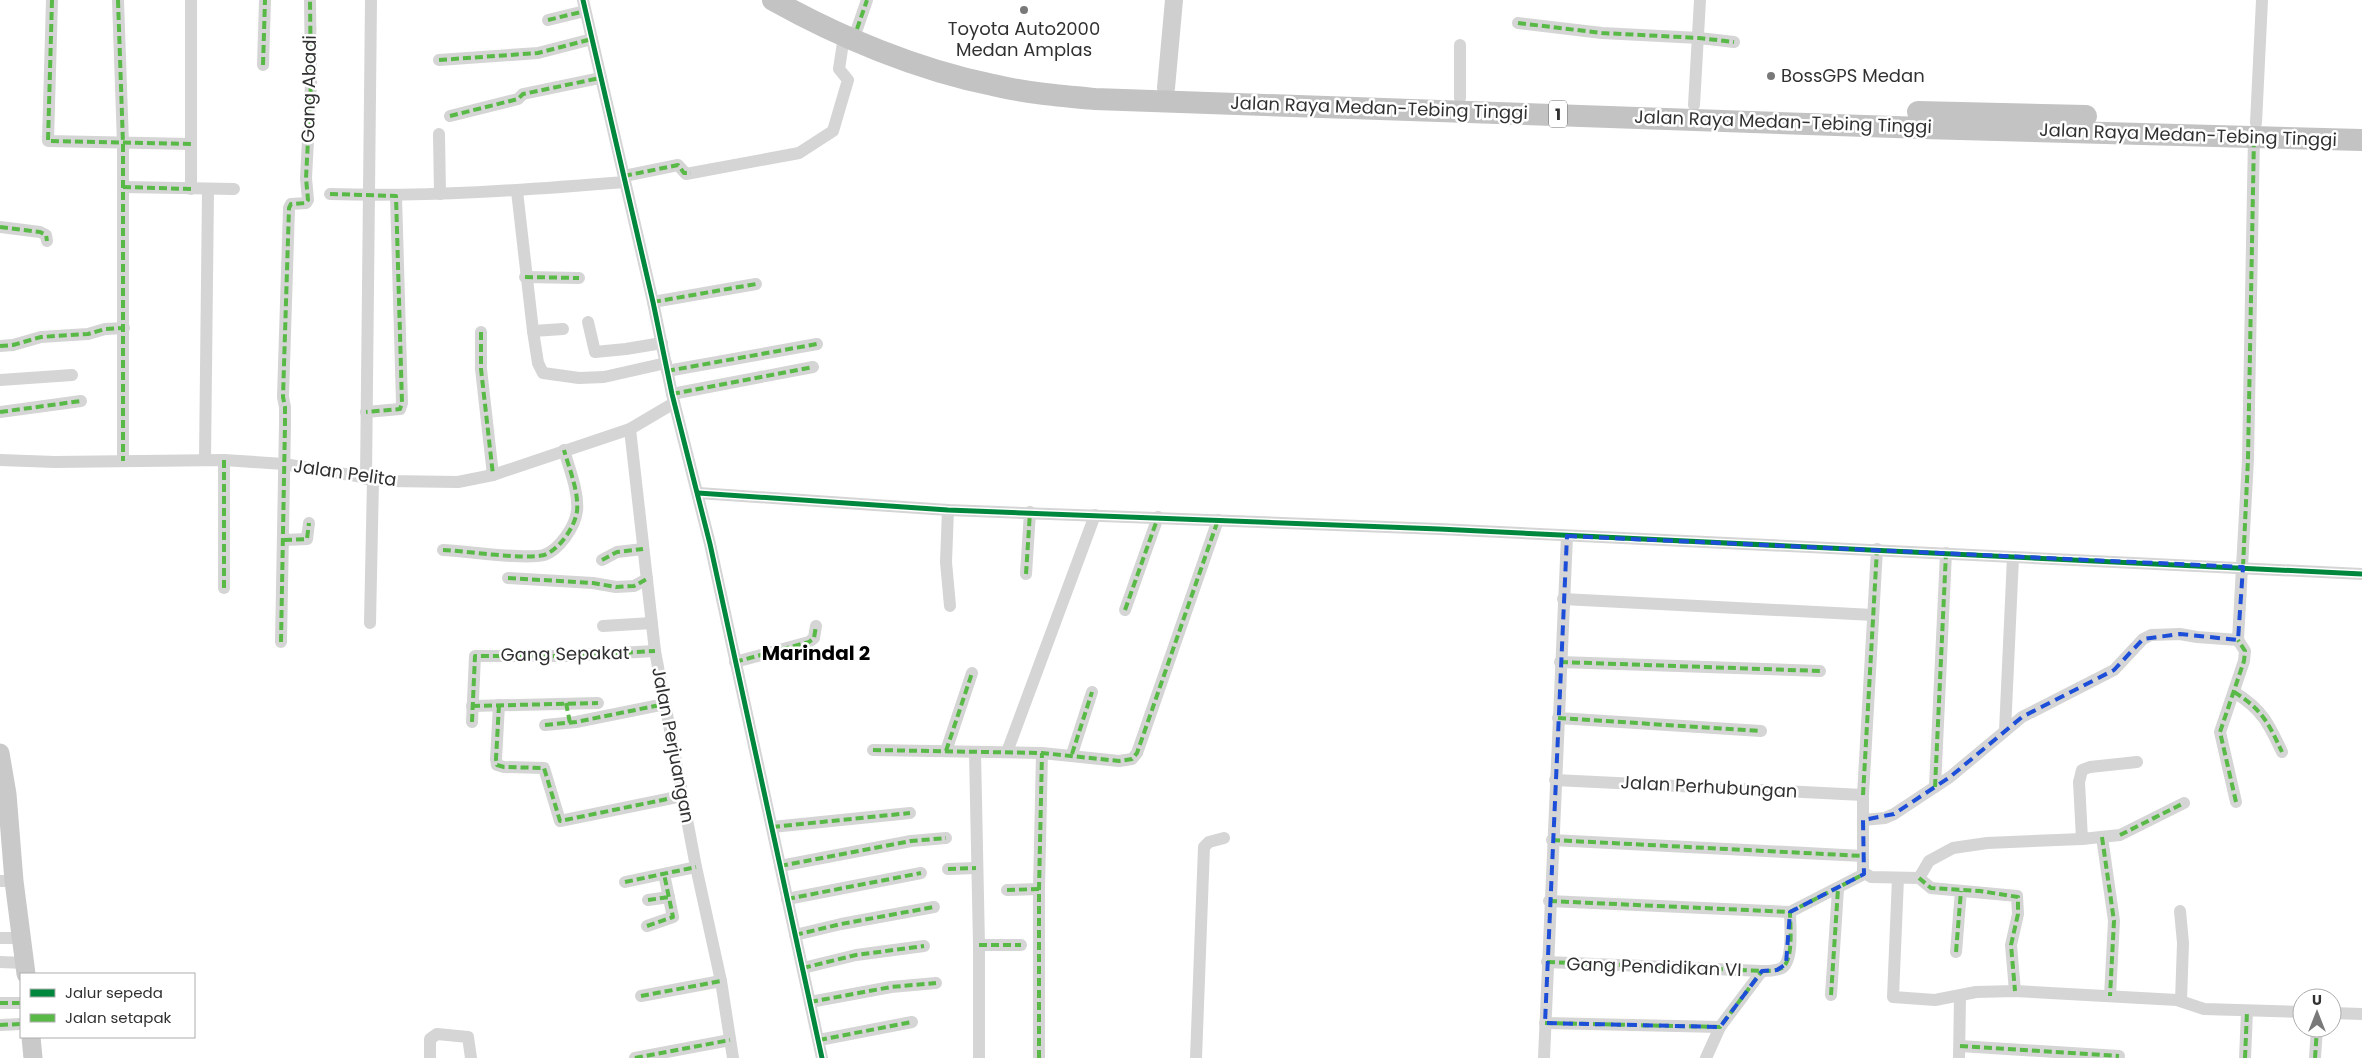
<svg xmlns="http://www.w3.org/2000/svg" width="2362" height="1058" font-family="Poppins,sans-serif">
	<rect width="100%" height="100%" fill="#fff"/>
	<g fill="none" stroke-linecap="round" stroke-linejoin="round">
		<g stroke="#d5d5d5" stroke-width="12">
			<path d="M 52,0 L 48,141 L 191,144"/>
			<path d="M 118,0 L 123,144 L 123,461"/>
			<path d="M 583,0 L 653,302 L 672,394 L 710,544 L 822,1058"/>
			<path d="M 548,20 L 585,11"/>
			<path d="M 1518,23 L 1602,33 L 1699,38 L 1734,42"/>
			<path d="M 857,29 L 867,0"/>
			<path d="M 1460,45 L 1460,98"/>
			<path d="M 439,60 L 538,53 L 592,39"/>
			<path d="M 263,65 L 265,0"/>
			<path d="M 1694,105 L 1700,0"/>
			<path d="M 450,116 L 518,99 L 523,94 L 600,78"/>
			<path d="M 2256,123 L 2262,0"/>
			<path d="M 439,134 L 440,194"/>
			<path d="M 624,176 L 678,165 L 686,174 L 799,153 L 833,131 L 848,80 L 839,69 L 844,36"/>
			<path d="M 123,187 L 234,189"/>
			<path d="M 191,189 L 191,0"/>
			<path d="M 517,191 L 533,331 L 538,363 L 543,373 L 579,378 L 604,377 L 666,363"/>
			<path d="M 330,194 C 429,197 526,190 625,182"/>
			<path d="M 0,227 L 40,232 L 46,235 L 47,241"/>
			<path d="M 525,277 L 579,278"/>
			<path d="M 653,302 L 756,284"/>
			<path d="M 588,322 L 595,352 L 626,349 L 662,343"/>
			<path d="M 533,331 L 563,329"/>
			<path d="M 481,332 L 481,369 L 493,475"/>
			<path d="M 0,346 L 13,345 L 41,337 L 88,334 L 105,329 L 124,328"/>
			<path d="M 667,371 L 817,344"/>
			<path d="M 0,380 L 72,375"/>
			<path d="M 672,394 L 813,367"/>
			<path d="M 0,412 L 81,401"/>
			<path d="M 366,412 L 400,409 L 402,403 L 396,196"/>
			<path d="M 630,429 L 655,651 L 696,867 L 721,981 L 733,1058"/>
			<path d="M 0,460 L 55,462 L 224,460 L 284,464 L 387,481 L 458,482 L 493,475 L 630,429 L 674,403"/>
			<path d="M 205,460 L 208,190"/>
			<path d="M 366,479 L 371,0"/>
			<path d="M 698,493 L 948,510 L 1439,529 L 2362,574"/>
			<path d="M 948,510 L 946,562 L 950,606"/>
			<path d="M 284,540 L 307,539 L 309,523"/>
			<path d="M 1877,549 L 1863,795 L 1863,872 L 1871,877 L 1919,878 L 1931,888 L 2017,896 L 2018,914 L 2011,945 L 2015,991"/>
			<path d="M 443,550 C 466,551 524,560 544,555 C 559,550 575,527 577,511 C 579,492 569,468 564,450"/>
			<path d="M 602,560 L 617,552 L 643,549"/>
			<path d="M 1026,574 L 1030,512"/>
			<path d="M 508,578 L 593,583 L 616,587 L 634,586 L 647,579"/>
			<path d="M 224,588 L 224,460"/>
			<path d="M 1563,599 L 1873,615"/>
			<path d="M 1125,610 L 1158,517"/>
			<path d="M 370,623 L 373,480"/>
			<path d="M 603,626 L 652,623"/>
			<path d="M 281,642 L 285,424 L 285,407 L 283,397 L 289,208 L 291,204 L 306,203 L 308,200 L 306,178 L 311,83 L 310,0"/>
			<path d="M 735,662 L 809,642 L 814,638 L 816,626"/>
			<path d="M 1560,662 L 1820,671"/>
			<path d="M 2234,692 C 2262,709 2269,724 2282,752"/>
			<path d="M 499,705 L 496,759 L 497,765 L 504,767 L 544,768 L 560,821 L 682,796"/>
			<path d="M 472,706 L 598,703"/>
			<path d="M 1558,718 L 1761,731"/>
			<path d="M 472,722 L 475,656 L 565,656 L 655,651"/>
			<path d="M 545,725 L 576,722 L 665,704"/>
			<path d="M 2005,731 L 2013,557"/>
			<path d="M 873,750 L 1042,753 L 1119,761 L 1132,759 L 1137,753 L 1218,520"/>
			<path d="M 946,751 L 972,673"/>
			<path d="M 975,752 L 979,945 L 979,1058"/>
			<path d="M 1007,752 L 1095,515"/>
			<path d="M 1072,754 L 1092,692"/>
			<path d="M 1555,780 L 1863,795"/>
			<path d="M 1935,787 L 1946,553"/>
			<path d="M 2236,802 L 2220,732 L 2244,661 L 2245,651 L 2238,640"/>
			<path d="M 1863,820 L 1885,818 L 1894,814 L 1950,777 L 2022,717 L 2114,670 L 2143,639 L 2151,635 L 2180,634 L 2197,637 L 2238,640 L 2248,459 L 2254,136"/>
			<path d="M 772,827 L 910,813"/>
			<path d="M 2102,837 L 2114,921 L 2110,996"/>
			<path d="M 2082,839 L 2079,782 L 2082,770 L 2090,767 L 2137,762"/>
			<path d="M 1552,840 L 1863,856"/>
			<path d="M 780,866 L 911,841 L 946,838"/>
			<path d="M 948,869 L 976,868"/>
			<path d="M 1898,878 L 1893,997 L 1935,1000 L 1976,992 L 2015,991 L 2177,1000 L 2204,1009 L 2302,1012"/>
			<path d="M 1919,878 L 1929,861 L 1953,848 L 1987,843 L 2082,839 L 2120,835 L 2184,803"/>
			<path d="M 0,881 L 14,881"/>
			<path d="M 625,882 L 696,867"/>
			<path d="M 1007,890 L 1039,889"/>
			<path d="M 787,899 L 921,873"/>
			<path d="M 648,900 L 669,897"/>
			<path d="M 1549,901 L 1790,912 L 1864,874"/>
			<path d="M 2180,911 L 2183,943 L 2181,1001"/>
			<path d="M 647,926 L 673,917 L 664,874"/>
			<path d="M 795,935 L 841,924 L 934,907"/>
			<path d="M 0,938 L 22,938"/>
			<path d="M 979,945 L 1021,945"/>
			<path d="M 1956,952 L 1961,891"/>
			<path d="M 0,962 L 25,963"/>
			<path d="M 1547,962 L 1762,971 C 1768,971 1776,971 1782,968 C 1794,960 1790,925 1790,912"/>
			<path d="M 803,968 L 856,955 L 924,946"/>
			<path d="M 1831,995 L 1838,889"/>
			<path d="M 641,996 L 721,981"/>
			<path d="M 810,1002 L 891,987 L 936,983"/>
			<path d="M 0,1003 L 21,1003"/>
			<path d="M 2332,1013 L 2362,1014"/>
			<path d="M 1545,1023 L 1720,1027"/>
			<path d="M 0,1025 L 21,1024"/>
			<path d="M 819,1040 L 912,1022"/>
			<path d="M 1960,1046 L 2119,1056"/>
			<path d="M 430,1058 L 430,1039 L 437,1034 L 468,1037 L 471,1058"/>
			<path d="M 635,1058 L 730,1040"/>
			<path d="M 1039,1058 L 1039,889 L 1042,753"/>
			<path d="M 1196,1058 L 1204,847 L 1209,842 L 1224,838"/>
			<path d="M 1544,1058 L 1567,536"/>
			<path d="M 1706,1058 L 1720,1027 L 1762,971"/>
			<path d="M 1959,1058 L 1960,997"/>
			<path d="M 2245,1058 L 2247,1012"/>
			<path d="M 2315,1058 L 2317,1028"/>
		</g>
		<path stroke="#cfcfcf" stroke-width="18" d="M 1166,88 L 1174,0"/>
		<g stroke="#c9c9c9" stroke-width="19">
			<path d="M 0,753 L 7,794 L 14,881 L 26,974"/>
			<path d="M 31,1037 L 33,1058"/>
		</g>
		<g stroke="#c3c3c3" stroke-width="22">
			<path d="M 773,0 C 839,37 918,70 993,85 C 1026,93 1061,96 1095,99 L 1923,128 L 2362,140"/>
			<path d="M 1918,112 L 2086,116"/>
		</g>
		<g stroke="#58b947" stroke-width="4" stroke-dasharray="8 4" stroke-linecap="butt">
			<path d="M 52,0 L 48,141 L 191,144"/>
			<path d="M 118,0 L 123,144 L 123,461"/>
			<path d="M 548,20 L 585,11"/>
			<path d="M 1518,23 L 1602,33 L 1699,38 L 1734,42"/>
			<path d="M 857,29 L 867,0"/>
			<path d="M 439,60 L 538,53 L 592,39"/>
			<path d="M 263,65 L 265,0"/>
			<path d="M 450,116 L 518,99 L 523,94 L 600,78"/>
			<path d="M 624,176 L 678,165 L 684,173 L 691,173"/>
			<path d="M 123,187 L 191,189"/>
			<path d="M 330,194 L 396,196 L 402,403 L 400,409 L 366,412"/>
			<path d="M 0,227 L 40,232 L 46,235 L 47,241"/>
			<path d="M 525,277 L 579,278"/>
			<path d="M 653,302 L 756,284"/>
			<path d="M 481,332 L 481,369 L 493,475"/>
			<path d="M 0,346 L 13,345 L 41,337 L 88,334 L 105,329 L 124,328"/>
			<path d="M 667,371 L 817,344"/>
			<path d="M 672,394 L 813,367"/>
			<path d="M 0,412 L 81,401"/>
			<path d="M 284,540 L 307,539 L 309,523"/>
			<path d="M 443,550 C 466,551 524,560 544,555 C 559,550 575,527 577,511 C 579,492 569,468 564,450"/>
			<path d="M 602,560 L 617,552 L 643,549"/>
			<path d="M 2243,567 L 2248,459 L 2254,136"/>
			<path d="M 1026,574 L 1030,512"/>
			<path d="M 508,578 L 593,583 L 616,587 L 634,586 L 647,579"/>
			<path d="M 224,588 L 224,460"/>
			<path d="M 1125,610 L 1158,517"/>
			<path d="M 281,642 L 285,424 L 285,407 L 283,397 L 289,208 L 291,204 L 306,203 L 308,200 L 306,178 L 311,83 L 310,0"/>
			<path d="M 735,662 L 809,642 L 814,638 L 816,626"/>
			<path d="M 1560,662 L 1820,671"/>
			<path d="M 2234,692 C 2262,709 2269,724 2282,752"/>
			<path d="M 566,703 L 570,723"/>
			<path d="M 499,705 L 496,759 L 497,765 L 504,767 L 544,768 L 560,821 L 682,796"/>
			<path d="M 472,706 L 598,703"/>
			<path d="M 1558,718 L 1761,731"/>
			<path d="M 472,722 L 475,656 L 565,656 L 655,651"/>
			<path d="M 545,725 L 576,722 L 665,704"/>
			<path d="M 873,750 L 1042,753 L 1119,761 L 1132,759 L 1137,753 L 1218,520"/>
			<path d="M 946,751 L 972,673"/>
			<path d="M 1072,754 L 1092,692"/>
			<path d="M 1935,787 L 1946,553"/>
			<path d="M 1863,795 L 1877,549"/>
			<path d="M 2236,802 L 2220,732 L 2244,661 L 2245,651 L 2238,640"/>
			<path d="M 772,827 L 910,813"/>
			<path d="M 2120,835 L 2184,803"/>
			<path d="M 2102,837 L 2114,921 L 2110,996"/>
			<path d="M 1552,840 L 1863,856"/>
			<path d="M 780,866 L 911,841 L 946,838"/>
			<path d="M 948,869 L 976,868"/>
			<path d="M 1919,878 L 1931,888 L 1980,891 L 2018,897 L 2018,914 L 2011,945 L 2015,991"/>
			<path d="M 625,882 L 696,867"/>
			<path d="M 1007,890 L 1039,889"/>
			<path d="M 787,899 L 921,873"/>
			<path d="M 648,900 L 669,897"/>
			<path d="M 1549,901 L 1790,912 L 1864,874"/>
			<path d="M 647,926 L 673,917 L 664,874"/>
			<path d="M 795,935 L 841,924 L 934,907"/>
			<path d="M 979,945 L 1021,945"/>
			<path d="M 1956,952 L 1961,891"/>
			<path d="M 1547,962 L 1762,971 C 1768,971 1776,971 1782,968 C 1794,960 1790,925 1790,912"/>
			<path d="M 803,968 L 856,955 L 924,946"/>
			<path d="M 1831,995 L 1838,889"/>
			<path d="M 641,996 L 721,981"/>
			<path d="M 810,1002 L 891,987 L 936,983"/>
			<path d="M 0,1003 L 21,1003"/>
			<path d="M 1545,1023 L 1720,1027 L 1762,971"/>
			<path d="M 0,1025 L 21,1024"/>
			<path d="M 819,1040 L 912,1022"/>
			<path d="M 1960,1046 L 2119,1056"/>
			<path d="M 635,1058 L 730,1040"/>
			<path d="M 1039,1058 L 1039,889 L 1042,753"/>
			<path d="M 2245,1058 L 2247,1012"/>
			<path d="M 2315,1058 L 2317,1028"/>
		</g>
		<g stroke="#fff" stroke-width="8">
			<g id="cycleway">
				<path d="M 583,0 L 653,302 L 672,394 L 710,544 L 822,1058"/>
				<path d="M 698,493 L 948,510 L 1439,529 L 2362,574"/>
			</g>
		</g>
		<use href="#cycleway" stroke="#00873e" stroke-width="5"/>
	</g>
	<path fill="none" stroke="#1d4ed8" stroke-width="4" stroke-dasharray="10 6" stroke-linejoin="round" d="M 1567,536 L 2243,567 L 2238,640 L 2180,634 L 2143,639 L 2114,670 L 2022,717 L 1950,777 L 1894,814 L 1863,820 L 1864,874 L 1790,912 L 1786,964 L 1777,970 L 1762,971 L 1720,1027 L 1545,1023 Z"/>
	<g fill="#797979" stroke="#fff" stroke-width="2">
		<circle cx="1024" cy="10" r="5"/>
		<circle cx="1771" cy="76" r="5"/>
	</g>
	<g text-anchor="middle" stroke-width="5" stroke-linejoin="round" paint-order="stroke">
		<rect fill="#fff" stroke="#6f6f6f" stroke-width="1" x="1549" y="100.5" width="18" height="27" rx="4"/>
		<g font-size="16" font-weight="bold" fill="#313131">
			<text x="1558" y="120">1</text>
		</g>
		<g font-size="18" fill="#313131" stroke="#fff">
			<text x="1024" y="35">Toyota Auto2000<tspan x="1024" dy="21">Medan Amplas</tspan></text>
			<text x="1781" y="82" text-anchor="start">BossGPS Medan</text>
		</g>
		<g font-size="18" fill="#313131" stroke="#fff">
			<text transform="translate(309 89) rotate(-89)" y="6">Gang Abadi</text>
			<text transform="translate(1379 108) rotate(2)" y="6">Jalan Raya Medan-Tebing Tinggi</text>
			<text transform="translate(1783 122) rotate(2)" y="6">Jalan Raya Medan-Tebing Tinggi</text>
			<text transform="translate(2188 135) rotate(2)" y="6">Jalan Raya Medan-Tebing Tinggi</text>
			<text transform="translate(345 473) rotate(8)" y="6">Jalan Pelita</text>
			<text transform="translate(565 654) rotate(-1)" y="6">Gang Sepakat</text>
			<text transform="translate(673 745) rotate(79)" y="6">Jalan Perjuangan</text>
			<text transform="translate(1709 787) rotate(3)" y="6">Jalan Perhubungan</text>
			<text transform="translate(1654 967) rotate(2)" y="6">Gang Pendidikan VI</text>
		</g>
		<g font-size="20" font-weight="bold" fill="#000" stroke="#fff">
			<text x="816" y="660">Marindal 2</text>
		</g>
	</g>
	<rect x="20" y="973" width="175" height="65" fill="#ffffff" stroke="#adadad"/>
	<rect x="30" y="989" width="25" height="8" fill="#00873e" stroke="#adadad"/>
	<text x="65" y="998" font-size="15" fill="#313131">Jalur sepeda</text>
	<rect x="30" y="1014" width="25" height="8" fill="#58b947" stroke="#adadad"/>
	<text x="65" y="1023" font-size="15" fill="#313131">Jalan setapak</text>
	<g transform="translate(2317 1013)"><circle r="24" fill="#ffffff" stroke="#adadad"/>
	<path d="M0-4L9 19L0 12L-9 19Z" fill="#797979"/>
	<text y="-8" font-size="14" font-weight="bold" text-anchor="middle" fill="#313131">U</text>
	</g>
</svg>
